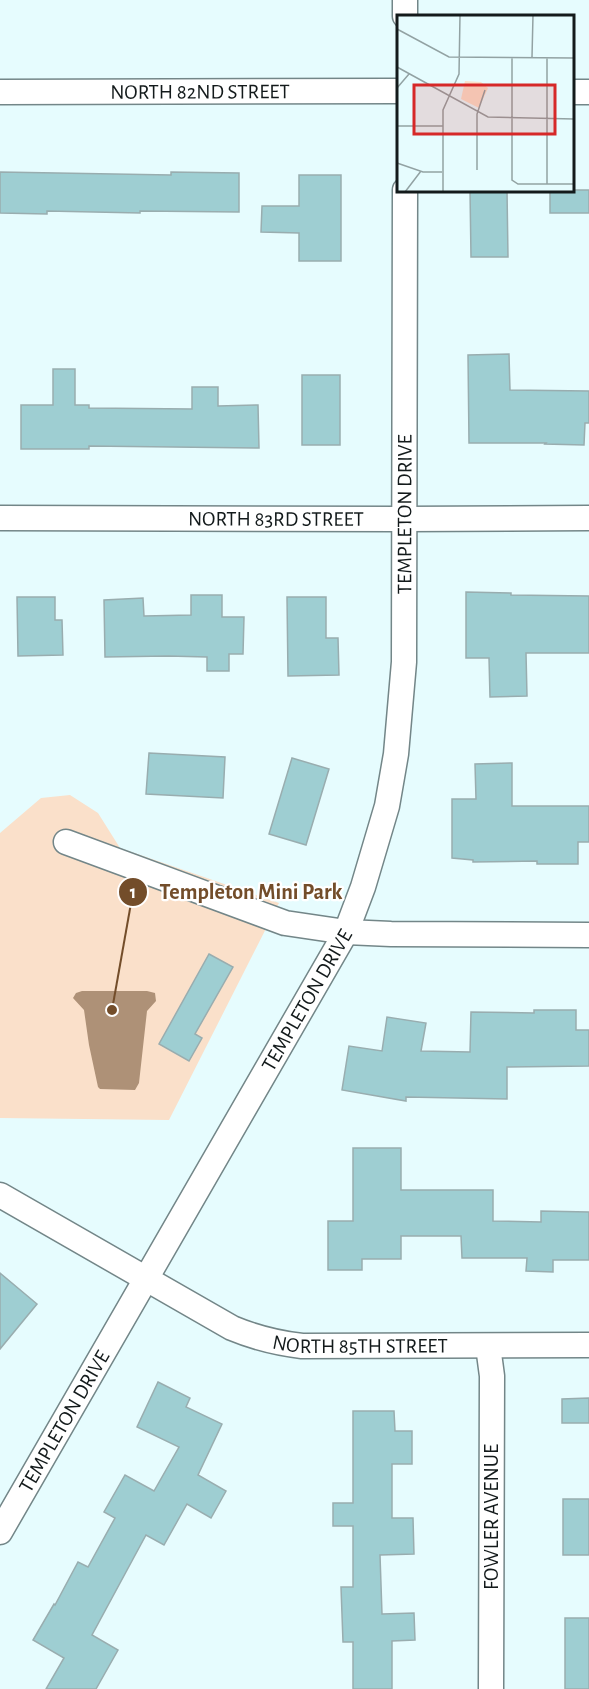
<svg xmlns="http://www.w3.org/2000/svg" width="589" height="1689" font-family="'Alegreya Sans',sans-serif">
	<rect width="100%" height="100%" fill="#e6fcfe"/>
	<path fill="#fae0ca" d="M 70,795 L 98,813 L 120,848 L 279,903 L 169,1120 L 0,1118 L 0,833 L 41,798 Z"/>
	<path fill="#ae9177" d="M 82,991 L 147,991 L 155,993 L 156,1001 L 147,1011 L 139,1083 L 135,1090 L 100,1089 L 98,1087 L 89,1045 L 84,1010 L 73,998 L 76,993 Z"/>
	<g fill="#9eced2" stroke="#99adaf" stroke-width="1.5">
		<path d="M 0,172 L 171,175 L 171,172 L 239,173 L 239,212 L 140,211 L 140,213 L 47,211 L 47,214 L 0,213 Z"/>
		<path d="M 299,175 L 341,175 L 341,261 L 299,261 L 299,233 L 261,232 L 262,206 L 299,206 Z"/>
		<path d="M 470,190 L 507,190 L 508,257 L 471,257 Z"/>
		<rect x="550" y="190" width="39" height="23"/>
		<path d="M 509,354 L 510,390 L 589,391 L 589,423 L 585,423 L 584,445 L 545,444 L 546,443 L 469,443 L 468,355 Z"/>
		<path d="M 53,369 L 75,369 L 75,405 L 89,405 L 89,408 L 192,409 L 192,387 L 218,387 L 218,406 L 258,405 L 259,448 L 89,446 L 89,449 L 21,449 L 21,405 L 53,405 Z"/>
		<rect x="302" y="375" width="38" height="70"/>
		<path d="M 466,592 L 511,593 L 511,595 L 589,596 L 589,653 L 526,653 L 527,696 L 490,697 L 489,658 L 466,658 Z"/>
		<path d="M 191,595 L 222,595 L 222,617 L 244,617 L 243,654 L 229,654 L 229,671 L 207,671 L 207,657 L 168,656 L 105,657 L 104,600 L 143,598 L 144,616 L 191,615 Z"/>
		<path d="M 17,597 L 55,597 L 55,620 L 62,620 L 63,655 L 18,656 Z"/>
		<path d="M 287,597 L 326,597 L 326,638 L 338,638 L 339,675 L 288,676 Z"/>
		<path d="M 149,753 L 225,757 L 223,798 L 146,794 Z"/>
		<path d="M 292,758 L 329,769 L 306,845 L 269,834 Z"/>
		<path d="M 512,763 L 512,806 L 589,806 L 589,842 L 578,842 L 578,864 L 537,864 L 537,861 L 473,862 L 473,860 L 452,858 L 452,799 L 476,799 L 475,764 Z"/>
		<path d="M 209,954 L 233,967 L 195,1034 L 202,1038 L 189,1061 L 159,1044 Z"/>
		<path d="M 534,1010 L 576,1010 L 576,1030 L 589,1030 L 589,1066 L 507,1067 L 507,1099 L 406,1097 L 406,1101 L 342,1090 L 349,1046 L 382,1051 L 387,1017 L 426,1023 L 421,1051 L 470,1052 L 471,1012 L 534,1013 Z"/>
		<path d="M 353,1148 L 401,1148 L 401,1190 L 493,1190 L 493,1221 L 541,1222 L 541,1211 L 589,1212 L 589,1260 L 553,1260 L 553,1272 L 526,1271 L 527,1258 L 462,1258 L 461,1236 L 401,1236 L 401,1259 L 362,1259 L 362,1270 L 328,1270 L 328,1221 L 353,1221 Z"/>
		<path d="M 0,1273 L 37,1304 L 0,1349 Z"/>
		<path d="M 158,1382 L 190,1398 L 186,1407 L 222,1424 L 198,1475 L 226,1491 L 211,1518 L 187,1504 L 164,1545 L 146,1535 L 92,1635 L 118,1650 L 96,1689 L 46,1689 L 64,1658 L 33,1640 L 54,1604 L 55,1605 L 78,1562 L 88,1567 L 115,1518 L 104,1512 L 125,1475 L 154,1491 L 179,1447 L 137,1427 Z"/>
		<path d="M 589,1398 L 589,1423 L 562,1423 L 562,1399 Z"/>
		<path d="M 353,1411 L 394,1411 L 395,1431 L 412,1431 L 412,1464 L 392,1464 L 392,1518 L 413,1518 L 414,1554 L 380,1555 L 382,1614 L 414,1613 L 415,1640 L 392,1641 L 392,1689 L 353,1689 L 353,1642 L 343,1642 L 341,1587 L 353,1587 L 353,1526 L 333,1526 L 333,1503 L 353,1503 Z"/>
		<rect x="563" y="1499" width="26" height="56"/>
		<rect x="565" y="1618" width="24" height="71"/>
	</g>
	<g fill="none" stroke-linecap="round" stroke-linejoin="round">
		<g stroke="#738688" stroke-width="27">
			<g id="street">
				<path d="M 405,16 L 405,0"/>
				<path id="s1" d="M 0,92 L 398,91"/>
				<path d="M 572,92 L 589,92"/>
				<path id="s2" d="M 0,518 L 404,519 L 589,518"/>
				<path d="M 66,842 L 285,923 L 346,932 L 391,934 L 589,935"/>
				<path id="s3" d="M 0,1195 L 232,1328 C 256,1338 276,1343 302,1346 L 589,1345"/>
				<path d="M 488,1346 L 492,1376 L 491,1689"/>
				<path id="s4" d="M 0,1532 L 346,932 L 363,887 L 387,806 L 396,754 L 404,662 L 405,190"/>
			</g>
		</g>
		<use href="#street" stroke="#fff" stroke-width="24"/>
	</g>
	<g text-anchor="middle" stroke-width="4.5" stroke-linejoin="round" paint-order="stroke">
		<g font-size="21" fill="#131a1b" stroke="#fff">
			<text dy="7" stroke="none"><textPath href="#s1" startOffset="200">NORTH 82ND STREET</textPath></text>
			<text dy="7" stroke="none"><textPath href="#s4" startOffset="1118">TEMPLETON DRIVE</textPath></text>
			<text dy="7" stroke="none"><textPath href="#s2" startOffset="276">NORTH 83RD STREET</textPath></text>
			<text dy="7" stroke="none"><textPath href="#s4" startOffset="614">TEMPLETON DRIVE</textPath></text>
			<text dy="7" stroke="none"><textPath href="#s3" startOffset="398">NORTH 85TH STREET</textPath></text>
			<text dy="7" stroke="none"><textPath href="#s4" startOffset="128">TEMPLETON DRIVE</textPath></text>
			<text transform="translate(491 1517) rotate(-90)" y="7">FOWLER AVENUE</text>
		</g>
	</g>
	<g transform="translate(397 15)">
		<rect width="177" height="177" fill="#e6fcfe"/>
		<path d="M 68,66 L 84,67 L 91,73 L 82,93 L 64,84 Z" fill="#fae0ca"/>
		<path fill="none" stroke="#92a2a3" stroke-width="1.5" d="M 0,14 L 52,42 L 177,43M 135,42 L 136,0M 115,43 L 115,165 L 121,169 L 177,169M 150,43 L 150,169M 0,52 L 91,102 L 177,104M 0,73 L 12,59M 0,111 L 46,111M 0,148 L 26,157 L 45,157M 80,155 L 80,99 L 88,75M 8,177 L 24,156M 46,177 L 46,95 L 62,59 L 63,0"/>
		<path fill="#d62828" fill-opacity="0.15" stroke="#d62828" stroke-width="3" d="M 17,70 L 158,70 L 158,119 L 17,119 Z"/>
		<rect width="177" height="177" fill="none" stroke="#131a1b" stroke-width="3"/>
	</g>
	<path fill="none" stroke="#734d2a" stroke-width="2" d="M112 1010L133 892"/>
	<g fill="#734d2a" stroke="#fff" stroke-width="2">
		<circle cx="112" cy="1010" r="6"/>
		<circle cx="133" cy="892" r="15"/>
	</g>
	<g font-size="18" text-anchor="middle" font-weight="bold" fill="#fff">
		<text x="133" y="898">1</text>
	</g>
	<g font-size="22" text-anchor="middle" font-weight="bold" fill="#734d2a" stroke="#fff" stroke-width="4.5" stroke-linejoin="round" paint-order="stroke">
		<text x="251" y="899">Templeton Mini Park</text>
	</g>
</svg>
